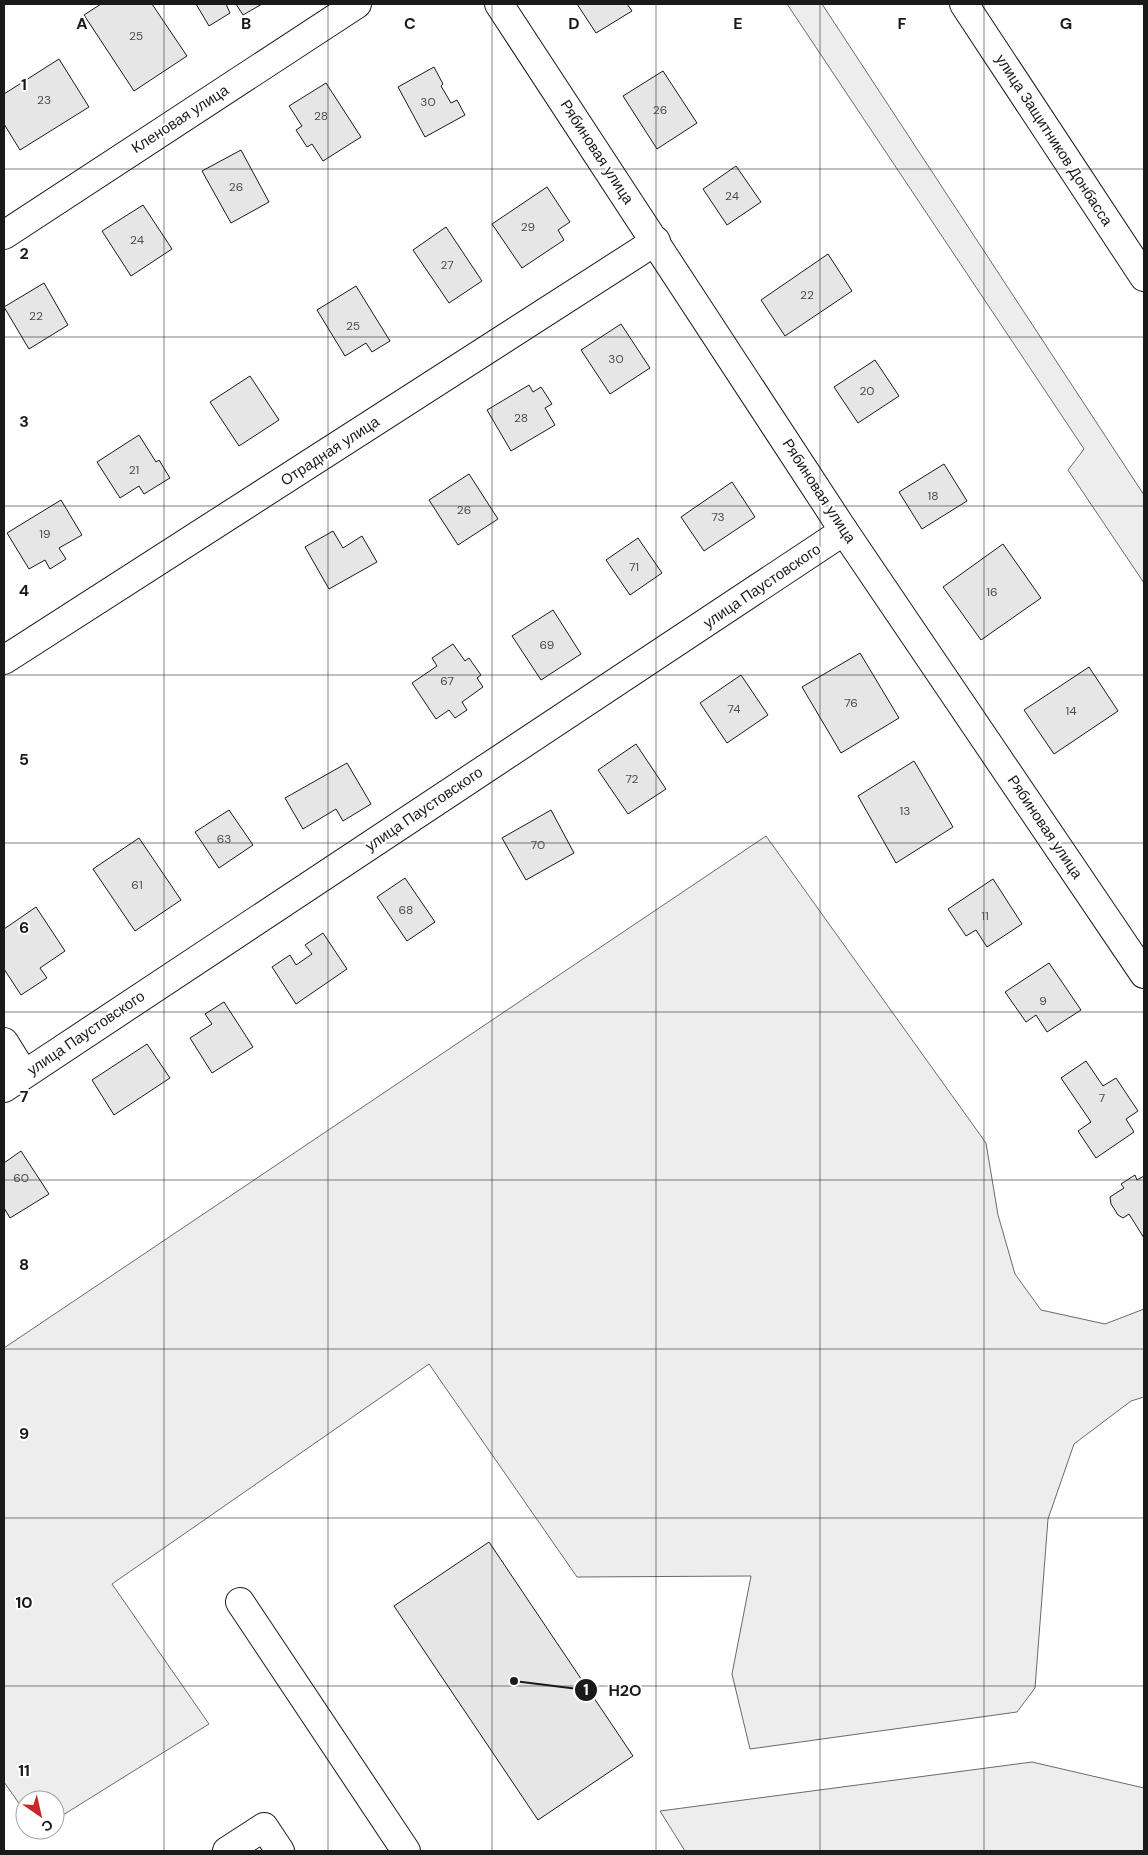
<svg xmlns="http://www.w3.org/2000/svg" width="1148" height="1855" font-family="'DM Sans',sans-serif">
	<rect width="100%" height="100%" fill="#fff"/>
	<g fill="#ededed" stroke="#6a6a6a">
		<path d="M 787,4 L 822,4 L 1144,495 L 1144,583 L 1068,470 L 1084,449 Z"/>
		<path d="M 766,836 L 986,1143 L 998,1215 L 1015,1274 L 1041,1310 L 1105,1324 L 1144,1309 L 1144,1397 L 1131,1401 L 1074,1444 L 1048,1519 L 1035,1688 L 1017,1712 L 750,1749 L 732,1674 L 751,1576 L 577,1577 L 429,1364 L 112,1584 L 209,1724 L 55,1820 L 55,1800 L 25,1800 L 25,1812 L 4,1782 L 4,1348 Z"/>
		<path d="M 1032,1762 L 1144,1788 L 1144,1851 L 685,1851 L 660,1811 Z"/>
	</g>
	<g fill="#e6e6e6" stroke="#1a1a1a">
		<path d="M 101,4 L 152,4 L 187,56 L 134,91 L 84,15 Z"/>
		<path d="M 196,4 L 226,4 L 230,13 L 209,26 Z"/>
		<path d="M 236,4 L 262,4 L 243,15 Z"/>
		<path d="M 577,4 L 627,4 L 632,11 L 596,33 Z"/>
		<path d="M 59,59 L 89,107 L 20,150 L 4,124 L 4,94 Z"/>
		<path d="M 434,67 L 443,84 L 441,86 L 451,103 L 457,100 L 465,115 L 425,137 L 398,87 Z"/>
		<path d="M 663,71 L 697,123 L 657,149 L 623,96 Z"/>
		<path d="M 326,83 L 361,137 L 323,161 L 312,144 L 307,147 L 296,130 L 302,126 L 289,106 Z"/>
		<path d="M 241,150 L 269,202 L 231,223 L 202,171 Z"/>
		<path d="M 736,166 L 761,202 L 727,225 L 703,189 Z"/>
		<path d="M 547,187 L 570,222 L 558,230 L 564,240 L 522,268 L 492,224 Z"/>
		<path d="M 143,205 L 172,249 L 131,276 L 102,231 Z"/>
		<path d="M 446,227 L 482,281 L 449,303 L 413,250 Z"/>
		<path d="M 828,254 L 852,291 L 785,336 L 761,300 Z"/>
		<path d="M 44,283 L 68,325 L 29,349 L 4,307 Z"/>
		<path d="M 356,286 L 390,341 L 372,352 L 366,343 L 345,356 L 317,310 Z"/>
		<path d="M 621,324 L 650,368 L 610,394 L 581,350 Z"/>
		<path d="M 875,360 L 899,396 L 858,423 L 834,387 Z"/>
		<path d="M 250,376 L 279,420 L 239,446 L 210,402 Z"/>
		<path d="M 529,385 L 533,392 L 541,387 L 552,404 L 545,408 L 555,425 L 511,451 L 487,410 Z"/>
		<path d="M 139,435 L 156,462 L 159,460 L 170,478 L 144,494 L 139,486 L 120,498 L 97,462 Z"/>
		<path d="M 944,464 L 967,501 L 922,529 L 899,492 Z"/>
		<path d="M 469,474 L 498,519 L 458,545 L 429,500 Z"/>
		<path d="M 732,482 L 755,517 L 704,551 L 681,517 Z"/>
		<path d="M 61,500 L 82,535 L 59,548 L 66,559 L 50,569 L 45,560 L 29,569 L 7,533 Z"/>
		<path d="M 333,531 L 343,548 L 362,536 L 377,562 L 329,589 L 305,547 Z"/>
		<path d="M 638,538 L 662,573 L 630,595 L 606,560 Z"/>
		<path d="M 1003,544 L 1041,598 L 981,640 L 943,587 Z"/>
		<path d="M 553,610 L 581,654 L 541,680 L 512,636 Z"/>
		<path d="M 453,644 L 465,661 L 469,658 L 481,675 L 477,678 L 483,687 L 462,702 L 467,710 L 455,718 L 449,710 L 436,719 L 412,683 L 437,666 L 432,658 Z"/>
		<path d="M 860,653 L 899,718 L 841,753 L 802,687 Z"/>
		<path d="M 1089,667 L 1118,711 L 1054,754 L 1024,710 Z"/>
		<path d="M 741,675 L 768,715 L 727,743 L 700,703 Z"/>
		<path d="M 636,744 L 666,789 L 628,814 L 598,770 Z"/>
		<path d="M 914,761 L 953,827 L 896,863 L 858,796 Z"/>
		<path d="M 347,763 L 371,804 L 343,821 L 336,809 L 303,829 L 285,798 Z"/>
		<path d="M 229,810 L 253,845 L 219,868 L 195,832 Z"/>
		<path d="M 551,810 L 574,853 L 526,880 L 502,838 Z"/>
		<path d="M 139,838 L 181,900 L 135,931 L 93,869 Z"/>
		<path d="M 405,878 L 435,922 L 407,941 L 377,897 Z"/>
		<path d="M 993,879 L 1022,924 L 987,947 L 976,930 L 966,936 L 948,909 Z"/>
		<path d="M 36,907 L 65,951 L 40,968 L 47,978 L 21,995 L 4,969 L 4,929 Z"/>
		<path d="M 323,933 L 347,969 L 296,1004 L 272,967 L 290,955 L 296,965 L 312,954 L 305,945 Z"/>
		<path d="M 1049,963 L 1081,1010 L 1047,1032 L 1036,1015 L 1026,1022 L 1005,992 Z"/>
		<path d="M 224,1002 L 253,1047 L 212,1073 L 190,1038 L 212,1024 L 205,1014 Z"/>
		<path d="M 147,1044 L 170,1078 L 114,1115 L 92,1080 Z"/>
		<path d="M 1086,1061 L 1103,1086 L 1116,1078 L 1138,1111 L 1126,1119 L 1134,1132 L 1096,1158 L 1078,1131 L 1091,1122 L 1061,1078 Z"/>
		<path d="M 21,1151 L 49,1194 L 10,1218 L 4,1208 L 4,1163 Z"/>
		<path d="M 1135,1175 L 1137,1180 L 1144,1176 L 1144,1238 L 1129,1214 L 1123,1218 L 1118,1215 L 1111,1204 L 1110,1197 L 1124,1188 L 1121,1184 Z"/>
		<path d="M 489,1542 L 633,1756 L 538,1820 L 394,1606 Z"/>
	</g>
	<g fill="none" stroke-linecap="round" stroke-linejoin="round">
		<g stroke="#1a1a1a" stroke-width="30">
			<g id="minor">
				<path d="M 499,4 L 844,531 L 1144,974"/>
				<path d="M 964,4 L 1144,277"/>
				<path d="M 4,235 L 357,4"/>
				<path d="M 4,660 L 656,241"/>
				<path d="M 4,1042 L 24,1074"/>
				<path d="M 4,1088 L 844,531"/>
				<path d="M 240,1602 L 406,1851"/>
				<path d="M 227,1851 L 264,1827 L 280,1851"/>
			</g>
		</g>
		<use href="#minor" stroke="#fff" stroke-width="28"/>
	</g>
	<path fill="none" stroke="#1a1a1a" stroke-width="1" stroke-opacity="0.55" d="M 164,4 L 164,1851M 328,4 L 328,1851M 492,4 L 492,1851M 656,4 L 656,1851M 820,4 L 820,1851M 984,4 L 984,1851M 4,169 L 1144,169M 4,337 L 1144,337M 4,506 L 1144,506M 4,675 L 1144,675M 4,843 L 1144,843M 4,1012 L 1144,1012M 4,1180 L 1144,1180M 4,1349 L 1144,1349M 4,1518 L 1144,1518M 4,1686 L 1144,1686"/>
	<g text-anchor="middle" stroke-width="4" stroke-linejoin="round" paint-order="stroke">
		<g font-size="12" fill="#4d4d4d">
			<text x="136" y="40">25</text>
			<text x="44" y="104">23</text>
			<text x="428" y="106">30</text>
			<text x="660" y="114">26</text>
			<text x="321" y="120">28</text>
			<text x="236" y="191">26</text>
			<text x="732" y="200">24</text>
			<text x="528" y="231">29</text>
			<text x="137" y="244">24</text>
			<text x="447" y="269">27</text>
			<text x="807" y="299">22</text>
			<text x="36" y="320">22</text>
			<text x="353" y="330">25</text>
			<text x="616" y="363">30</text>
			<text x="867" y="395">20</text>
			<text x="521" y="422">28</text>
			<text x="134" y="474">21</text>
			<text x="933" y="500">18</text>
			<text x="464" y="514">26</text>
			<text x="718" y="521">73</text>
			<text x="45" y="538">19</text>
			<text x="634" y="571">71</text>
			<text x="992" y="596">16</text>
			<text x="547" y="649">69</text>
			<text x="447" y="685">67</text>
			<text x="851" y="707">76</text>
			<text x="734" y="713">74</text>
			<text x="1071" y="715">14</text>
			<text x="632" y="783">72</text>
			<text x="905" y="815">13</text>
			<text x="224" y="843">63</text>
			<text x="538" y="849">70</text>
			<text x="137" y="889">61</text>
			<text x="406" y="914">68</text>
			<text x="985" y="920">11</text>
			<text x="1043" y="1005">9</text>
			<text x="1102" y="1102">7</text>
			<text x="21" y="1182">60</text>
		</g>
		<g font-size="15" fill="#1a1a1a" stroke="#fff">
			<text transform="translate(180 119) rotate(-33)" y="5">Кленовая улица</text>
			<text transform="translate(1054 140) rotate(57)" y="5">улица Защитников Донбасса</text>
			<text transform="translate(597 152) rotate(57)" y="5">Рябиновая улица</text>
			<text transform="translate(330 451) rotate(-33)" y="5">Отрадная улица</text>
			<text transform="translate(819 491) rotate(57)" y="5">Рябиновая улица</text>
			<text transform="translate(762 586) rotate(-34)" y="5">улица Паустовского</text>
			<text transform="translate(424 809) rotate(-34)" y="5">улица Паустовского</text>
			<text transform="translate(1045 827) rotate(56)" y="5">Рябиновая улица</text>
			<text transform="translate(86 1033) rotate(-34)" y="5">улица Паустовского</text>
		</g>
	</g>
	<g font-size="16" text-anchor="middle" font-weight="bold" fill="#1a1a1a" stroke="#fff" stroke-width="4" stroke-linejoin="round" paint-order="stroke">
		<text x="82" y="29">A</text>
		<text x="246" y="29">B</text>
		<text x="410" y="29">C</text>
		<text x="574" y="29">D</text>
		<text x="738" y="29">E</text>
		<text x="902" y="29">F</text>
		<text x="1066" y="29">G</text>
		<text x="24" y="90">1</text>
		<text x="24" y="259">2</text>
		<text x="24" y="427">3</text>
		<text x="24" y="596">4</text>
		<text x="24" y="765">5</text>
		<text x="24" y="933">6</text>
		<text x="24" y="1102">7</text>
		<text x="24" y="1270">8</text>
		<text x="24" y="1439">9</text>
		<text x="24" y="1608">10</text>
		<text x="24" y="1776">11</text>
	</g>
	<path fill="none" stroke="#1a1a1a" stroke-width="2" d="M514 1681L586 1690"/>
	<g fill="#1a1a1a" stroke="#fff" stroke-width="2">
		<circle cx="514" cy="1681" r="5"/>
		<circle cx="586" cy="1690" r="12"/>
	</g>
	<g font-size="15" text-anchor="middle" font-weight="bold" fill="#fff">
		<text x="586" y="1695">1</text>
	</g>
	<g font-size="16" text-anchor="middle" font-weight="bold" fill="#1a1a1a" stroke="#fff" stroke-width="4" stroke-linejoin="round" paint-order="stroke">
		<text x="625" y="1696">H2O</text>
	</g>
	<rect width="1148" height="1855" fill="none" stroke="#1a1a1a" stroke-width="10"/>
	<g transform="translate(40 1815) rotate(146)"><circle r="24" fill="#ffffff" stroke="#a3a3a3"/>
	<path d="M0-4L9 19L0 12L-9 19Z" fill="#c62828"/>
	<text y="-8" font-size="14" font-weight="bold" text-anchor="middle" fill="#1a1a1a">С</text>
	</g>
</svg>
